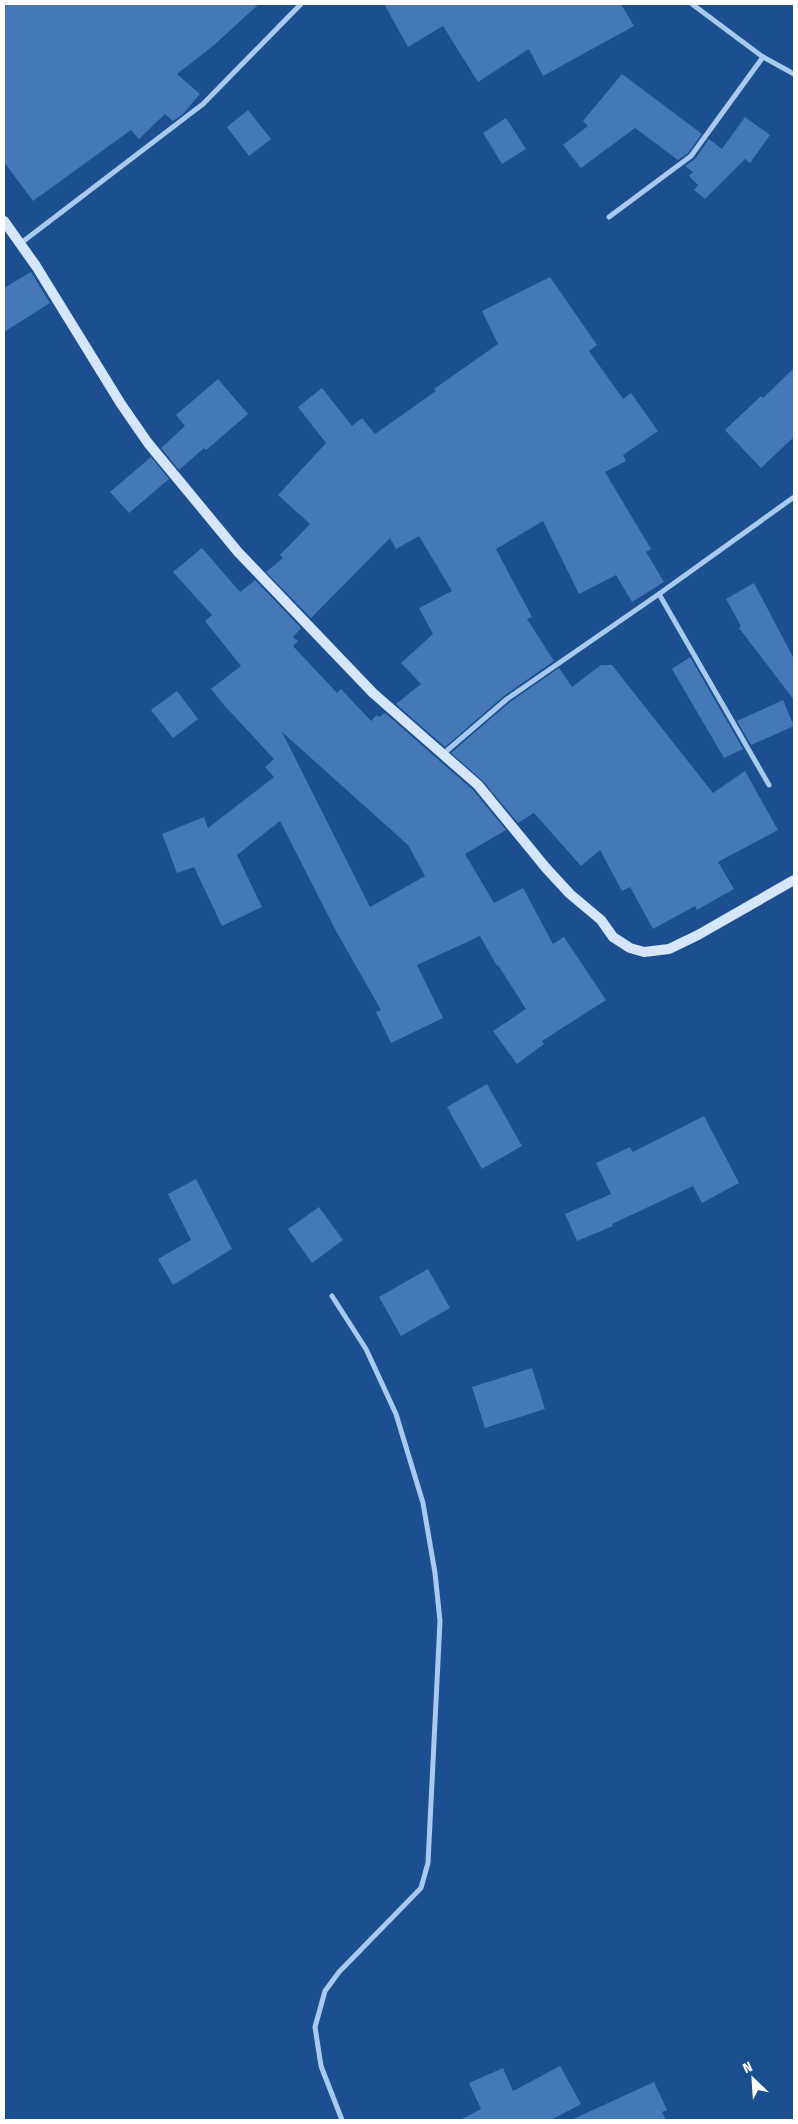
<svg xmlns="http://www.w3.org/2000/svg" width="798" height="2124" font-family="'Fira Sans Condensed',sans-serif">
	<rect width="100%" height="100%" fill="#1b4f8f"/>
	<g fill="#4478b7" fill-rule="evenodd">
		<path d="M 4,4 L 259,4 L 213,46 L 177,74 L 200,94 L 182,115 L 173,121 L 165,114 L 139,139 L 131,130 L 33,201 L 4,162 Z"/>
		<path d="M 384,4 L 621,4 L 634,26 L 543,76 L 529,49 L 478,82 L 443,26 L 408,47 Z"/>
		<path d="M 622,74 L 702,134 L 688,153 L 678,160 L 635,128 L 581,168 L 563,145 L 588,126 L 583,121 Z"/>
		<path d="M 248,110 L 271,139 L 249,156 L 227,127 Z"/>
		<path d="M 745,117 L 770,135 L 750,163 L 745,159 L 705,199 L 694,190 L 698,185 L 689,176 L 693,172 L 685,166 L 695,159 L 709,139 L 722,149 Z"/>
		<path d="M 506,118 L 526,149 L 502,164 L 483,133 Z"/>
		<path d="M 31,272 L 50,303 L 4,332 L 4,288 Z"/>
		<path d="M 550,277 L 597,345 L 589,351 L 623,399 L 631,393 L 658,431 L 623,455 L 626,461 L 605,472 L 651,549 L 646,552 L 664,582 L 632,602 L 616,575 L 579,594 L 543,521 L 496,549 L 532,617 L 527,619 L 554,661 L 505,695 L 445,747 L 396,704 L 421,684 L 401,663 L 433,634 L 419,608 L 452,591 L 419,536 L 396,549 L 390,538 L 311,618 L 266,572 L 283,558 L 280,555 L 310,524 L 278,495 L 326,443 L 298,407 L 322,388 L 352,426 L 362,418 L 375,434 L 436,391 L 434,389 L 498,344 L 482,311 Z"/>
		<path d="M 794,368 L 794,437 L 761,468 L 725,430 L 761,396 L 763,398 Z"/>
		<path d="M 218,379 L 248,414 L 206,450 L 204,448 L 179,470 L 161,448 L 185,426 L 176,415 Z"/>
		<path d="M 151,457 L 169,479 L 129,513 L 110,492 Z"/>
		<path d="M 202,548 L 240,592 L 255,580 L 301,628 L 293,637 L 298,641 L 293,646 L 337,693 L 341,689 L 371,721 L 377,715 L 379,717 L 385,713 L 473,790 L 506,830 L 465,854 L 494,903 L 523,888 L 553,944 L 564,937 L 606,1000 L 542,1041 L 544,1044 L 517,1064 L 493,1031 L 526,1009 L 498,965 L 497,966 L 480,936 L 417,965 L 443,1018 L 391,1043 L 376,1012 L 381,1010 L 336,931 L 280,821 L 237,855 L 262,907 L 222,926 L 194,867 L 177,873 L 162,834 L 204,817 L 208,828 L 274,777 L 265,767 L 274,759 L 224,705 L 211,689 L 241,666 L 205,621 L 212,615 L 173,572 ZM 282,732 L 408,845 L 425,876 L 370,907 Z"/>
		<path d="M 754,583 L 794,659 L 794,700 L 739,628 L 741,626 L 726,599 Z"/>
		<path d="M 690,657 L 743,749 L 724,758 L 672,669 Z"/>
		<path d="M 601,665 L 612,665 L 713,793 L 745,771 L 778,830 L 718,862 L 734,889 L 697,910 L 695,906 L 653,929 L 630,887 L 622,891 L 600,850 L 581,866 L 534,813 L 518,823 L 483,781 L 451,753 L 510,702 L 559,668 L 572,687 Z"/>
		<path d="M 177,691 L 198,719 L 173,738 L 151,710 Z"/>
		<path d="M 783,700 L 794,726 L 751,745 L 737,721 Z"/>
		<path d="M 487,1084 L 522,1146 L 482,1169 L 447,1107 Z"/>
		<path d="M 704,1116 L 739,1183 L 702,1203 L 693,1186 L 612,1224 L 613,1226 L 577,1241 L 565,1214 L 611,1194 L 596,1163 L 630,1147 L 633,1152 Z"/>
		<path d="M 196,1179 L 232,1249 L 173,1285 L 158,1259 L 191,1240 L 168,1194 Z"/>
		<path d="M 319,1207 L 343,1240 L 312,1263 L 288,1229 Z"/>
		<path d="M 428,1269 L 450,1308 L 401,1336 L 379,1297 Z"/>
		<path d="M 532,1368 L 545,1409 L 485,1428 L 472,1387 Z"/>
		<path d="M 560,2066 L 581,2104 L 551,2120 L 460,2120 L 481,2109 L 469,2083 L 503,2068 L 513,2091 Z"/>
		<path d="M 654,2082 L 667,2110 L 662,2112 L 666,2120 L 571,2120 Z"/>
	</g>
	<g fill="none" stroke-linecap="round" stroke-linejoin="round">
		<g stroke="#a9c9ee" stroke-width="5">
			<path d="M 692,4 L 763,57 L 794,74"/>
			<path d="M 609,217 L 691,156 L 763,57"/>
			<path d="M 21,243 L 203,104 L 301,4"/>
			<path d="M 659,594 L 769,785"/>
			<path d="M 443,754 L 507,699 L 659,594 L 794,497"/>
			<path d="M 332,1296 L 366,1349 L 396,1414 L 423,1503 L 435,1573 L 440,1621 L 428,1863 L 421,1888 L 339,1972 L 325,1991 L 315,2027 L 321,2066 L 342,2120"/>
		</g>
		<path stroke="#d6e6fa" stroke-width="10" d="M 4,221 L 36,266 L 121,404 L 148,443 L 238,552 L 373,693 L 478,785 L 546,868 L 570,894 L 601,920 L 613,937 L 630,948 L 644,952 L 669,949 L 698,935 L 794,880"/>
	</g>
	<rect width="798" height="2124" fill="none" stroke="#ffffff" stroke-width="10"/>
	<g transform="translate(753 2079) rotate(335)" stroke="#1b4f8f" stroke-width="4" paint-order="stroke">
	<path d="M0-4L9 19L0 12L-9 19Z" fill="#ffffff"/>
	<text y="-8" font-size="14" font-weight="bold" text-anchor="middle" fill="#ffffff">N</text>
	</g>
</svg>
